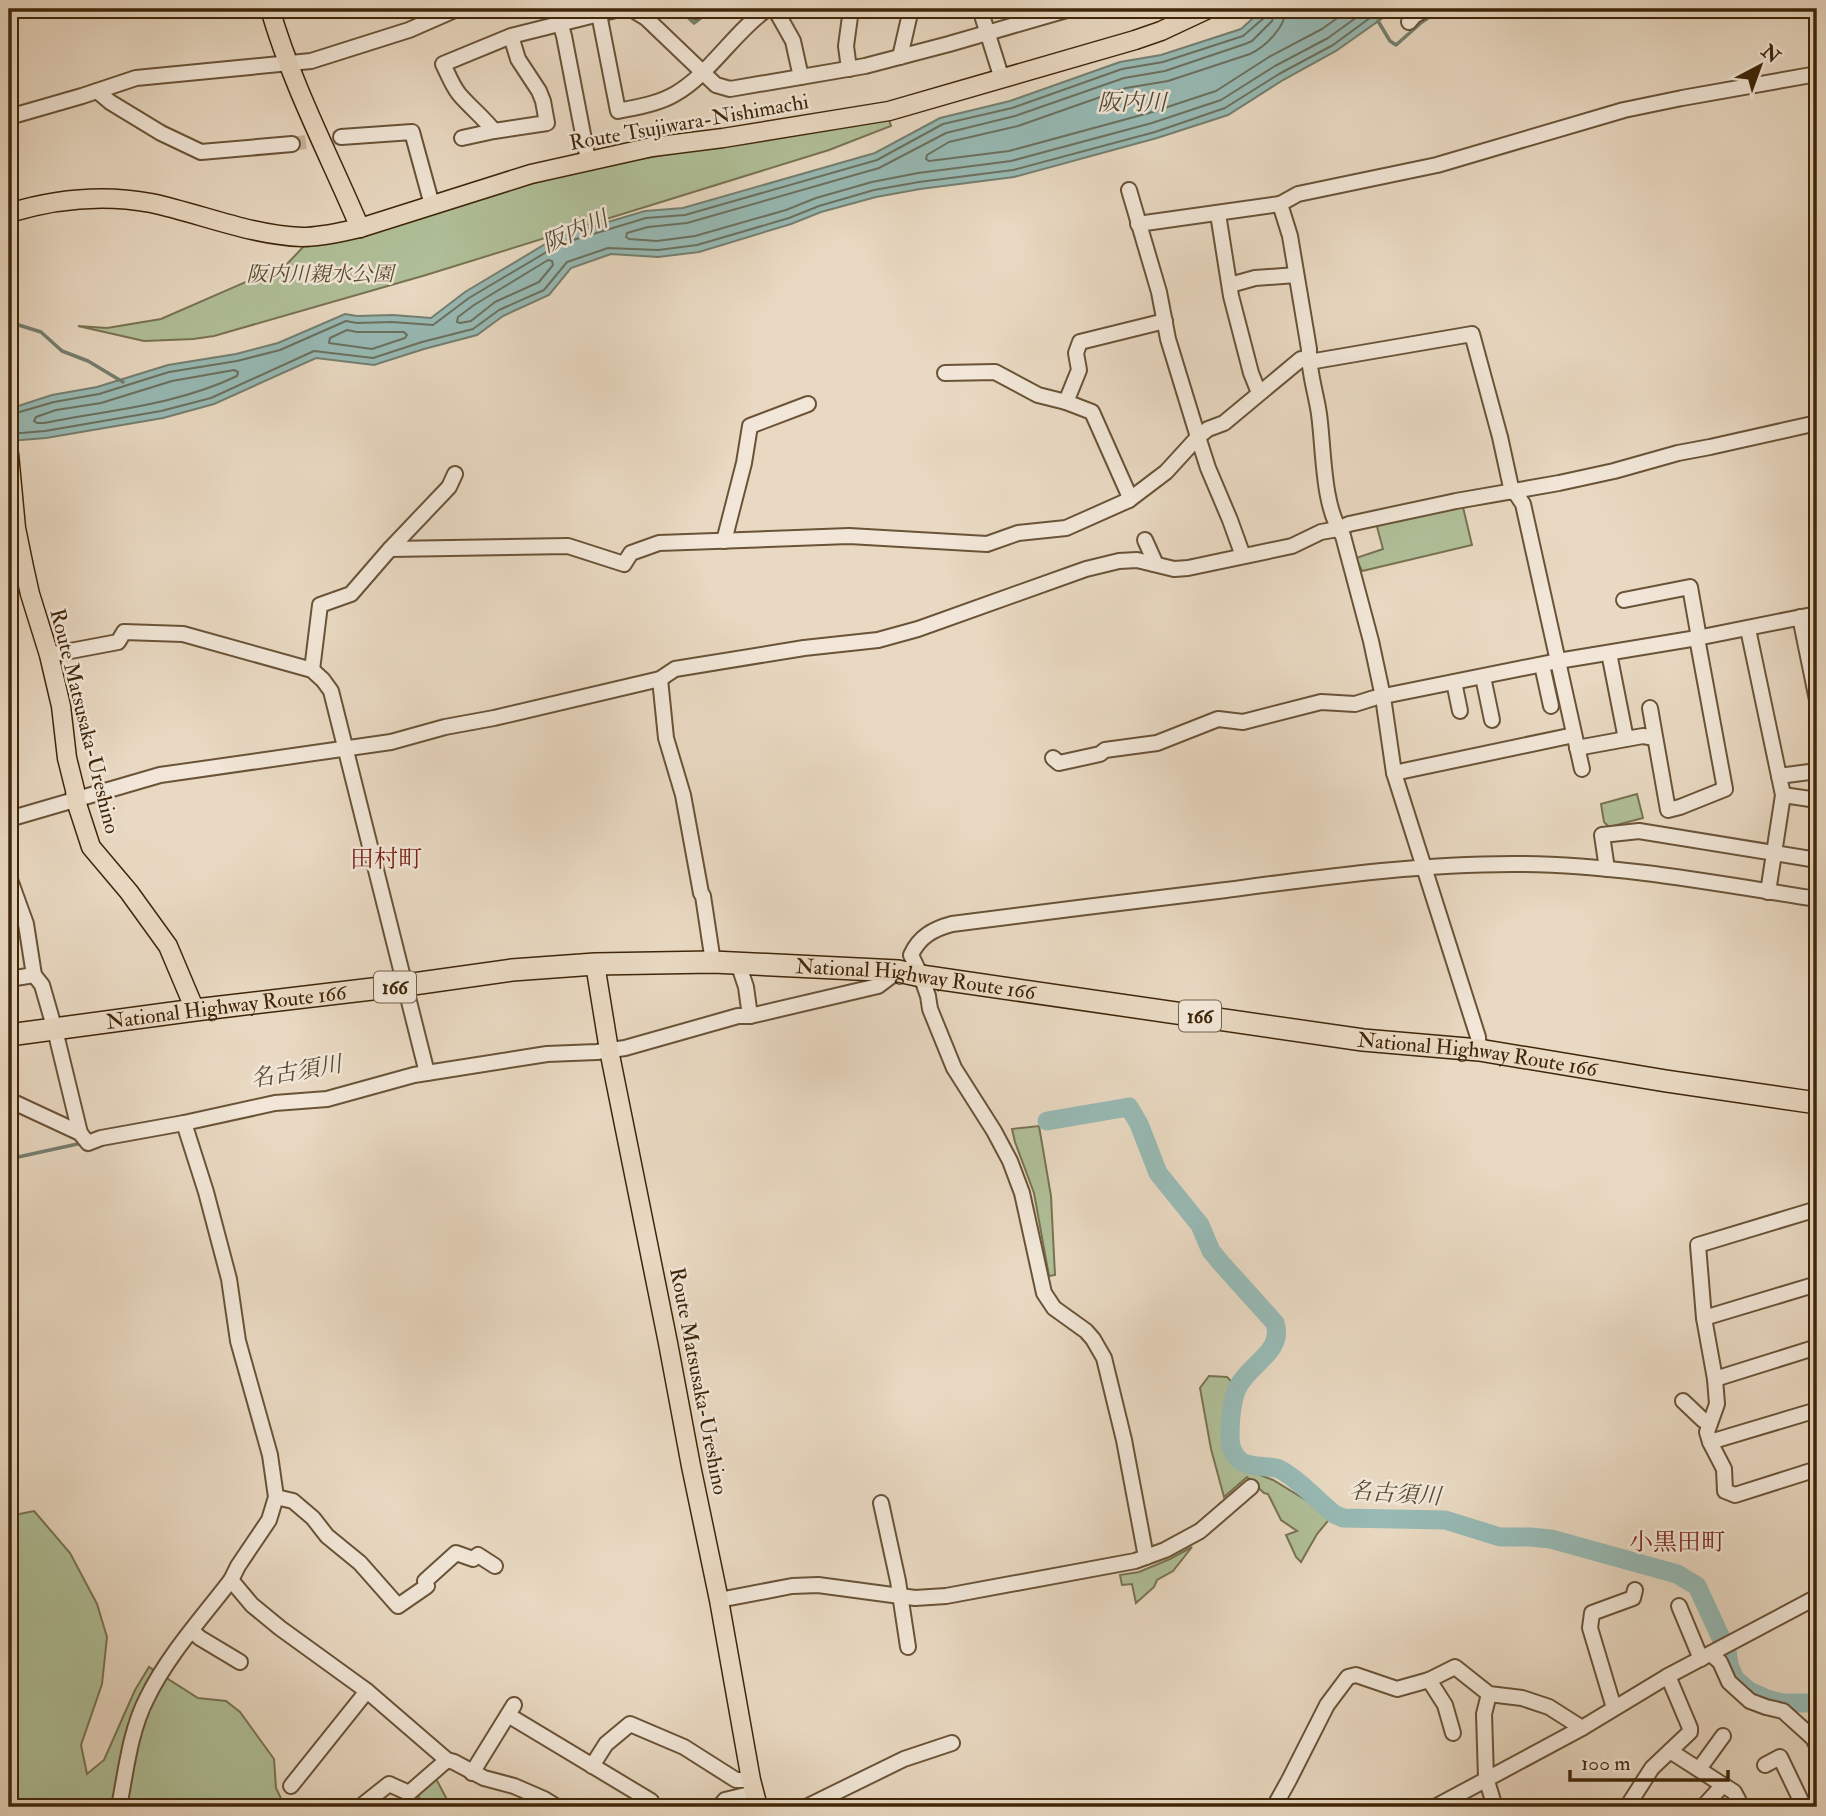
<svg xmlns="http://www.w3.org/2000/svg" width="1826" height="1816" font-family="'IM FELL Double Pica','Noto Serif JP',serif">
	<rect width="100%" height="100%" fill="#e9d9c2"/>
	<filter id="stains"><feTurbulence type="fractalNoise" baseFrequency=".00286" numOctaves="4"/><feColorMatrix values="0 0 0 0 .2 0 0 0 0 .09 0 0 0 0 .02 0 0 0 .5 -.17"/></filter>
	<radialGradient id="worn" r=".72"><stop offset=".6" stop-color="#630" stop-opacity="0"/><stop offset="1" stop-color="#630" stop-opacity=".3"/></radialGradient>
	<g fill="#b0c099" stroke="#787351" stroke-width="2">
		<path d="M 888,117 L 891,126 L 829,150 L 426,275 L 214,336 L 193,339 L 144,341 L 78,326 L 107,328 L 161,319 L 287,264 L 306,244 L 327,244 L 368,235 L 460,204 L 562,175 L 646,158 Z"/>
		<path d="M 1462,503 L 1472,545 L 1362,571 L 1356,558 L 1383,549 L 1376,523 Z"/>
		<path d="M 1637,794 L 1643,818 L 1609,827 L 1604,822 L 1601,804 Z"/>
		<path d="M 1039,1126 L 1051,1196 L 1055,1275 L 1049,1276 L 1034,1193 L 1015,1142 L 1012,1129 Z"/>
		<path d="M 1209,1376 L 1227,1377 L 1234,1384 L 1223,1436 L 1229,1458 L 1238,1466 L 1273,1480 L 1332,1516 L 1317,1534 L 1301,1562 L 1296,1557 L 1286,1535 L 1297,1531 L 1281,1520 L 1268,1494 L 1264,1493 L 1247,1477 L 1224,1497 L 1211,1449 L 1200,1388 Z"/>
		<path d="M 34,1511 L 70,1553 L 97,1604 L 107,1637 L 102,1684 L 81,1745 L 87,1774 L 104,1760 L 135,1690 L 149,1667 L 198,1698 L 226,1701 L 240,1712 L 274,1759 L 276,1788 L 285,1807 L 9,1807 L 9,1516 Z"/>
		<path d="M 1192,1547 L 1173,1571 L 1157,1580 L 1154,1587 L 1136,1603 L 1132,1584 L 1122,1585 L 1120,1575 L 1139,1572 L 1170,1559 Z"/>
		<path d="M 435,1777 L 451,1807 L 440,1807 L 438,1805 L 433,1807 L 426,1807 L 415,1792 Z"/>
	</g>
	<path fill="#97bab5" stroke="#747f70" stroke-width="2" d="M 1263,9 L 1389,9 L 1384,17 L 1336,51 L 1283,80 L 1228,115 L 1157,138 L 1014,177 L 920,189 L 876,197 L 821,212 L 791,224 L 699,252 L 658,257 L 611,254 L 571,268 L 549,295 L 503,316 L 477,335 L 424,349 L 374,365 L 316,358 L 214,404 L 163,418 L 46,438 L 9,441 L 9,409 L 52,395 L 97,387 L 168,365 L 236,354 L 278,343 L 345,314 L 357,316 L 393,315 L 431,318 L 465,292 L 557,237 L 645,211 L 683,208 L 875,153 L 940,118 L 1010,101 L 1120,62 L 1161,55 L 1241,29 Z"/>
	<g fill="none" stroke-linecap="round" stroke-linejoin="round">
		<g stroke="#6b705f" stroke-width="2">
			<path d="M 1276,9 L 1272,21 L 1252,41 L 1245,44 L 1165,71 L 1124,78 L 1015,116 L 946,133 L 879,168 L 687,223 L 648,227 L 627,233 L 626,237 L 629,239 L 657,241 L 695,236 L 786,210 L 816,198 L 872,182 L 918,173 L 1011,161 L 1152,123 L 1221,100 L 1275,66 L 1328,38 L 1368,9"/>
			<path d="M 1286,9 C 1285,28 1266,46 1250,54 L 1168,81 L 1126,88 L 1018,126 L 949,142 L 927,155 L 926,159 L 929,161 L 1009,151 L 1149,113 L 1216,91 L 1269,57 L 1322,29 L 1350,9"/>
			<path d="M 548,260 L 552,261 L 553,265 L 539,282 L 495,302 L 471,321 L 460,323 L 457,322 L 458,317 L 474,305 Z"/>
			<path d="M 347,330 L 357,332 L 404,332 L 407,335 L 405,338 L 372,349 L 329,343 L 330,338 Z"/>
			<path d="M 234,370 L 238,372 L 237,376 C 177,405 109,410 44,423 L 37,423 L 34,421 L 36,417 L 56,410 L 101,403 L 172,381 Z"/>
			<path d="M 9,415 L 54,402 L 99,394 L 169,372 L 237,361 L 280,350 L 346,321 L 357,323 L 392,322 L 433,325 L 469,298 L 560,244 L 646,218 L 685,215 L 877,160 L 943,124 L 1012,108 L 1122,69 L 1163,62 L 1243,36 L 1265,17 L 1267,9"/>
			<path d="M 9,434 L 45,431 L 161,411 L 211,398 L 314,351 L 373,358 L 422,342 L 473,329 L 499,310 L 544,290 L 567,262 L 608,248 L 658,250 L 697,245 L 789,218 L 819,206 L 874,190 L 919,182 L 1013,170 L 1155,132 L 1225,108 L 1279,74 L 1333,45 L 1378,12 L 1381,9"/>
		</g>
		<g stroke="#747f70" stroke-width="3.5">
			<path d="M 679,9 L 694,23 L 712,9"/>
			<path d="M 1378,21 L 1390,41 L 1396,45 L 1422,22 L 1441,9"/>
			<path d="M 9,322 L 41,332 L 62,351 L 88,361 L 123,382"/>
			<path d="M 9,1159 L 82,1143"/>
		</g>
		<path stroke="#97bab5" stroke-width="19" d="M 1047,1121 L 1129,1107 L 1139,1124 L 1158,1173 L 1200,1225 L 1211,1251 L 1221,1263 L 1275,1323 C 1284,1351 1251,1363 1239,1385 C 1231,1399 1230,1422 1230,1438 C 1230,1447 1234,1457 1242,1462 C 1253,1468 1268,1465 1279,1469 C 1296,1477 1319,1502 1334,1514 L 1343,1518 L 1445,1520 L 1500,1537 L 1530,1537 L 1551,1539 L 1677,1574 L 1697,1586 L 1727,1651 L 1729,1665 L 1735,1679 L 1749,1691 L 1767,1699 L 1782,1703 L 1817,1703"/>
		<path stroke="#c7b59d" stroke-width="14" stroke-dasharray="14 7" stroke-linecap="butt" d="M 292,144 L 341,137"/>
		<g stroke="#6a5337" stroke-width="18">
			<g id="minor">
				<path d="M 556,9 L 564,36 L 588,160"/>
				<path d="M 690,9 L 695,11 L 703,9"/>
				<path d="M 775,9 L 793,41 L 801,77"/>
				<path d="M 980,9 L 1002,79"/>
				<path d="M 599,14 L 618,111 C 637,107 658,104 675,94 C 709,75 734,32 767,9"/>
				<path d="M 1409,22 L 1414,16 L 1426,9"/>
				<path d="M 511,36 L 518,59 L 539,91 L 543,101 L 547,123 L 494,131 C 484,118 470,107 459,94 C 452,85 448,74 443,64 L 511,36 L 599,14 L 620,9 L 633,10 L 646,18 L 716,85 L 730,89 L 865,66 L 949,44 L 1070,9"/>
				<path d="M 900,57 L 911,9"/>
				<path d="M 849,69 L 846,46 L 851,9"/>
				<path d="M 97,91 L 110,102 L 161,133 L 201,152 L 292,144"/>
				<path d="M 9,117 L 82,96 L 136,78 L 311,61 L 409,30 L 457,9"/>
				<path d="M 341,137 L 412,132 L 432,205"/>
				<path d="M 462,138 L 494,131"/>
				<path d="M 1129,190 L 1159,292 L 1168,339 L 1198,437 L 1208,468 L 1230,520 L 1243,556"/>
				<path d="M 1218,214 L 1231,296 L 1251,373 L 1259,393"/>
				<path d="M 1138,224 L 1280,204"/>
				<path d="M 1230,285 L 1255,278 L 1296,275"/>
				<path d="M 945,373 L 995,372 L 1038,395 L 1066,402"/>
				<path d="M 1515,492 L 1523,504 L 1582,769"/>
				<path d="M 1129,500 L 1128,493 L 1092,412 L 1066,402 L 1079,370 L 1076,353 L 1080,342 L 1165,321"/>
				<path d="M 1145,540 L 1154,560 L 1154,564"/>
				<path d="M 724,541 L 744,463 L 750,426 L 808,404"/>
				<path d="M 390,549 L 449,487 L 455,474"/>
				<path d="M 1624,600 L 1690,587 L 1699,638"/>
				<path d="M 1800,617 L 1817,700"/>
				<path d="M 1748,629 L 1783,795 L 1768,892"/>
				<path d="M 1609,653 L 1626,739 L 1643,736 L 1655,738"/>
				<path d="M 49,655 L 118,642 L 124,632 L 183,634 L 312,670 L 323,680 L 331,691 L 427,1073"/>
				<path d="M 1542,665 L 1551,706"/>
				<path d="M 312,670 L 320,605 L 351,594 L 390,549 L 568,546 L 624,564 L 631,553 L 659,543 L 849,536 L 987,544 L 1018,533 L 1066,528 L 1129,500 L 1166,472 L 1198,437 L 1208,429 L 1224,423 L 1301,359 L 1309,362 L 1472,334 L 1500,437 L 1512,492"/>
				<path d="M 1483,677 L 1492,720"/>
				<path d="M 660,679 L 666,738 L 683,795 L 701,893 L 703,896 L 713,962"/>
				<path d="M 1454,682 L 1460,711"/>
				<path d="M 1650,708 L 1668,810 L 1680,807 L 1725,789 L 1697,638"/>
				<path d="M 1577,748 L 1626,739"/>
				<path d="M 1053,758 L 1059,763 L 1100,754 L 1105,750 L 1157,743 L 1218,719 L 1243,722 L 1321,702 L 1355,704 L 1374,698 L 1558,661 L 1697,638 L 1817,614"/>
				<path d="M 1394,773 L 1574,735"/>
				<path d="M 1779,776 L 1817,771"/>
				<path d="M 1783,795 L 1817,800"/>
				<path d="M 9,819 L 160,775 L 391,742 L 445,727 L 494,718 L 660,679 L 675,669 L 804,648 L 878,640 L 918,629 L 1086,569 L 1119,561 L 1137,560 L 1174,569 L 1188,568 L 1292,546 L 1321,532 L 1338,529 L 1349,524 L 1456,501 L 1559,483 L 1614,471 L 1678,453 L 1710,447 L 1817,423"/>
				<path d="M 1607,869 L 1602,835 L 1639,831 L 1817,860"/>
				<path d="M 9,877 L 26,924 L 34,975 L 42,985 L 55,1030 L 80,1133"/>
				<path d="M 738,963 L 746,987 L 750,1016"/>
				<path d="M 9,979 L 34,975"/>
				<path d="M 1479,1050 L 1478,1037 L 1394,773 L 1383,697 L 1371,641 L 1343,536 C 1322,506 1324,449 1319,414 C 1316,392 1308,371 1309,349 L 1290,236 L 1280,204 L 1298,194 L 1437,165 L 1624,110 L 1682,98 L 1817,74"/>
				<path d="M 9,1100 L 80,1133 L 88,1143 L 101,1138 L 184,1123 L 275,1103 L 327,1099 L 414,1075 L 547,1054 L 597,1052 L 625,1048 L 738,1016 L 750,1016 L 878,986 L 898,971"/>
				<path d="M 1817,1209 L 1698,1245 L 1704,1318 L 1715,1379 L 1717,1404 L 1707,1432 L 1710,1442 L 1724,1469 L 1725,1491 L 1735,1495 L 1817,1469"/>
				<path d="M 1704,1318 L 1817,1284"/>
				<path d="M 1715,1379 L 1817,1347"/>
				<path d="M 1683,1401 L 1703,1420 L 1710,1423"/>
				<path d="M 1710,1442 L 1817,1410"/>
				<path d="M 276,1497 L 293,1501 L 313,1518 L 327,1536 L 360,1563 L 398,1606 L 427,1586 L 425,1581 L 456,1553 L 473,1559 L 478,1555 L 495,1566"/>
				<path d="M 881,1503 L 898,1581 L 908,1647"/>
				<path d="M 1146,1557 L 1124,1440 L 1104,1358 L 1093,1339 L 1086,1331 L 1054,1308 L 1044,1293 L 1022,1193 L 1010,1161 L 994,1131 L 954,1068 L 930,1009 L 928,996 L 921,976 L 911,955 C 919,937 933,929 952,924 C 1043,912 1135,901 1226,890 C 1324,877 1423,863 1522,864 C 1621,865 1719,884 1817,899"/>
				<path d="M 231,1580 L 252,1605 L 280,1628 L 367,1691 L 447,1760 L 454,1762 L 484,1778 L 514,1786 L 544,1799 L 557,1807"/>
				<path d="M 719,1600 L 792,1586 L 818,1585 L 915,1598 L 946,1596 L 1135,1561 L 1165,1550 L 1200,1531 L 1251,1487"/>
				<path d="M 1679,1606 L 1701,1659"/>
				<path d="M 192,1631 L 200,1638 L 240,1662"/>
				<path d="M 1711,1654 L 1720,1662 L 1729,1682 L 1750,1701 L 1766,1707 L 1783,1711 L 1813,1738 L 1817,1746"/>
				<path d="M 1429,1680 L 1445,1705 L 1453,1733"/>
				<path d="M 1489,1694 L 1484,1714 L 1486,1778 L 1495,1807"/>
				<path d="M 1614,1708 L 1590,1628 L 1592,1613 L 1633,1598 L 1635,1590"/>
				<path d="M 508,1715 L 651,1801"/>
				<path d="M 1670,1751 L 1723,1785"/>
				<path d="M 1765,1765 L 1780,1757 L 1804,1807"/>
				<path d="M 592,1766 L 606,1744 L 630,1724 L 684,1747 L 736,1780 L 751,1780"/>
				<path d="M 1699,1769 L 1723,1736"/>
				<path d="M 472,1773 L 514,1705"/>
				<path d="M 291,1786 L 367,1691"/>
				<path d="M 119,1807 C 126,1771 130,1731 147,1698 C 168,1655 202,1618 231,1580 L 238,1566 L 269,1520 L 276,1497 L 270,1455 L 238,1341 L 229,1279 L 206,1192 L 184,1123"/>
				<path d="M 360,1807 L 389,1784 L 409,1793 L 447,1760"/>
				<path d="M 719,1807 L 725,1800 L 754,1793"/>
				<path d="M 806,1807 L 904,1759 L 952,1743"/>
				<path d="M 1274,1807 L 1289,1780 L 1327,1705 L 1348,1677 L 1356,1675 L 1397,1689 L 1429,1680 L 1455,1667 L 1489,1694 L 1522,1698 L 1549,1707 L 1582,1728"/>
				<path d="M 1435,1807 L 1582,1728 L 1668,1676 L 1817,1597"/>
				<path d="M 1627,1807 L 1652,1768 L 1690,1732 L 1690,1728 L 1668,1676"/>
				<path d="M 1703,1807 L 1723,1785 L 1734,1792 L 1742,1807"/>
			</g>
		</g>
		<g stroke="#3f2609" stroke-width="21">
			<g id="major">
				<path d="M 270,9 C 292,85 329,155 360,228"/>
				<path d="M 9,213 C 55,199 103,194 151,203 C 202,214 250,235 302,237 C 322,237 341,232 360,228 L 531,174 L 652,147 L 723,138 L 889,111 L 1135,40 L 1161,31 L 1208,9"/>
				<path d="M 9,454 L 16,528 L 24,567 L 30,594 L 49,655 L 61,706 L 67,758 L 75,790 L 76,801 L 91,847 L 129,892 L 168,946 L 195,1010"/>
				<path d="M 595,964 L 609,1050 L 668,1343 L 691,1466 L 719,1600 L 751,1780 L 758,1807"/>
			</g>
		</g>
		<g stroke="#3f2609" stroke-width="24">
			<g id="highway">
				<path id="s1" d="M 9,1035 L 195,1010 L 406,985 L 512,970 L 595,964 L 713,962 L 898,971 L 921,976 L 1363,1040 L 1479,1050 L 1666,1081 L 1817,1103"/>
			</g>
		</g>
		<use href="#minor" stroke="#f1e6d7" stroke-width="14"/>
		<use href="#major" stroke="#e9d9c2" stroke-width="18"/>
		<use href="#highway" stroke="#e9d9c2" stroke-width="21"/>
	</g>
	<g text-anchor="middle" stroke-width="5" stroke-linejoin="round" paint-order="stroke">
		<g fill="#f1e6d7" stroke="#746047" stroke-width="2">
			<rect x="374" y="971.5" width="42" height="31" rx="5"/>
			<rect x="1179" y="1000.5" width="42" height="31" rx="5"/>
		</g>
		<g font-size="19" font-weight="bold" fill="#3f2609">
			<text x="395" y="994">166</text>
			<text x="1200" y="1023">166</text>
		</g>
		<g font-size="21" fill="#3f2609" stroke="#f1e6d7">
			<text transform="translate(689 122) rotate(-10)" y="7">Route Tsujiwara-Nishimachi</text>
			<text transform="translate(85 721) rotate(76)" y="7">Route Matsusaka-Ureshino</text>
			<text dy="7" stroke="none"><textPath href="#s1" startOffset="912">National Highway Route 166</textPath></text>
			<text dy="7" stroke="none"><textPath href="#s1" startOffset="219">National Highway Route 166</textPath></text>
			<text dy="7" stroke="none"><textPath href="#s1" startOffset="1479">National Highway Route 166</textPath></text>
			<text transform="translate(699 1381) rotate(79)" y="7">Route Matsusaka-Ureshino</text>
		</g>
		<g font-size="21" font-style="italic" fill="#5b4c2d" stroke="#f1e6d7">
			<text x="320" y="281">阪内川親水公園</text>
		</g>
		<g font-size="23" font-style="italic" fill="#554b34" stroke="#f1e6d7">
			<text x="1132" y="110">阪内川</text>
			<text transform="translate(575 231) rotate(-24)" y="8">阪内川</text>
			<text transform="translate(296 1071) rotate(-10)" y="8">名古須川</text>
			<text transform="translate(1395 1493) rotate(4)" y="8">名古須川</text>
		</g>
		<g font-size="24" fill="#7a1f14" stroke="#f1e6d7">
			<text x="386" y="867">田村町</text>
			<text x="1677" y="1550">小黒田町</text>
		</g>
	</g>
	<rect width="1826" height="1816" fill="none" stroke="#e9d9c2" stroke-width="35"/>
	<rect x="10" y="10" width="1805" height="1795" fill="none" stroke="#3f2609" stroke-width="3.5"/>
	<rect x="18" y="18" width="1791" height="1781" fill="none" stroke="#3f2609" stroke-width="2"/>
	<g transform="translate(1760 66) rotate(41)" stroke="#f1e6d7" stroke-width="5" paint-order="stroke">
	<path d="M0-5L12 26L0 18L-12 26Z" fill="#3f2609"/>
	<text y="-10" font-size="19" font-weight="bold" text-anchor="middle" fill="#3f2609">N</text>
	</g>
	<path d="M1570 1770v10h158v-10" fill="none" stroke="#3f2609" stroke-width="3.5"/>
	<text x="1581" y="1770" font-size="21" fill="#3f2609" stroke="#f1e6d7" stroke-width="5" paint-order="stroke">100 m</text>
	<rect width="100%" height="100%" filter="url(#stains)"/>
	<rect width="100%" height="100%" fill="url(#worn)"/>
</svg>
